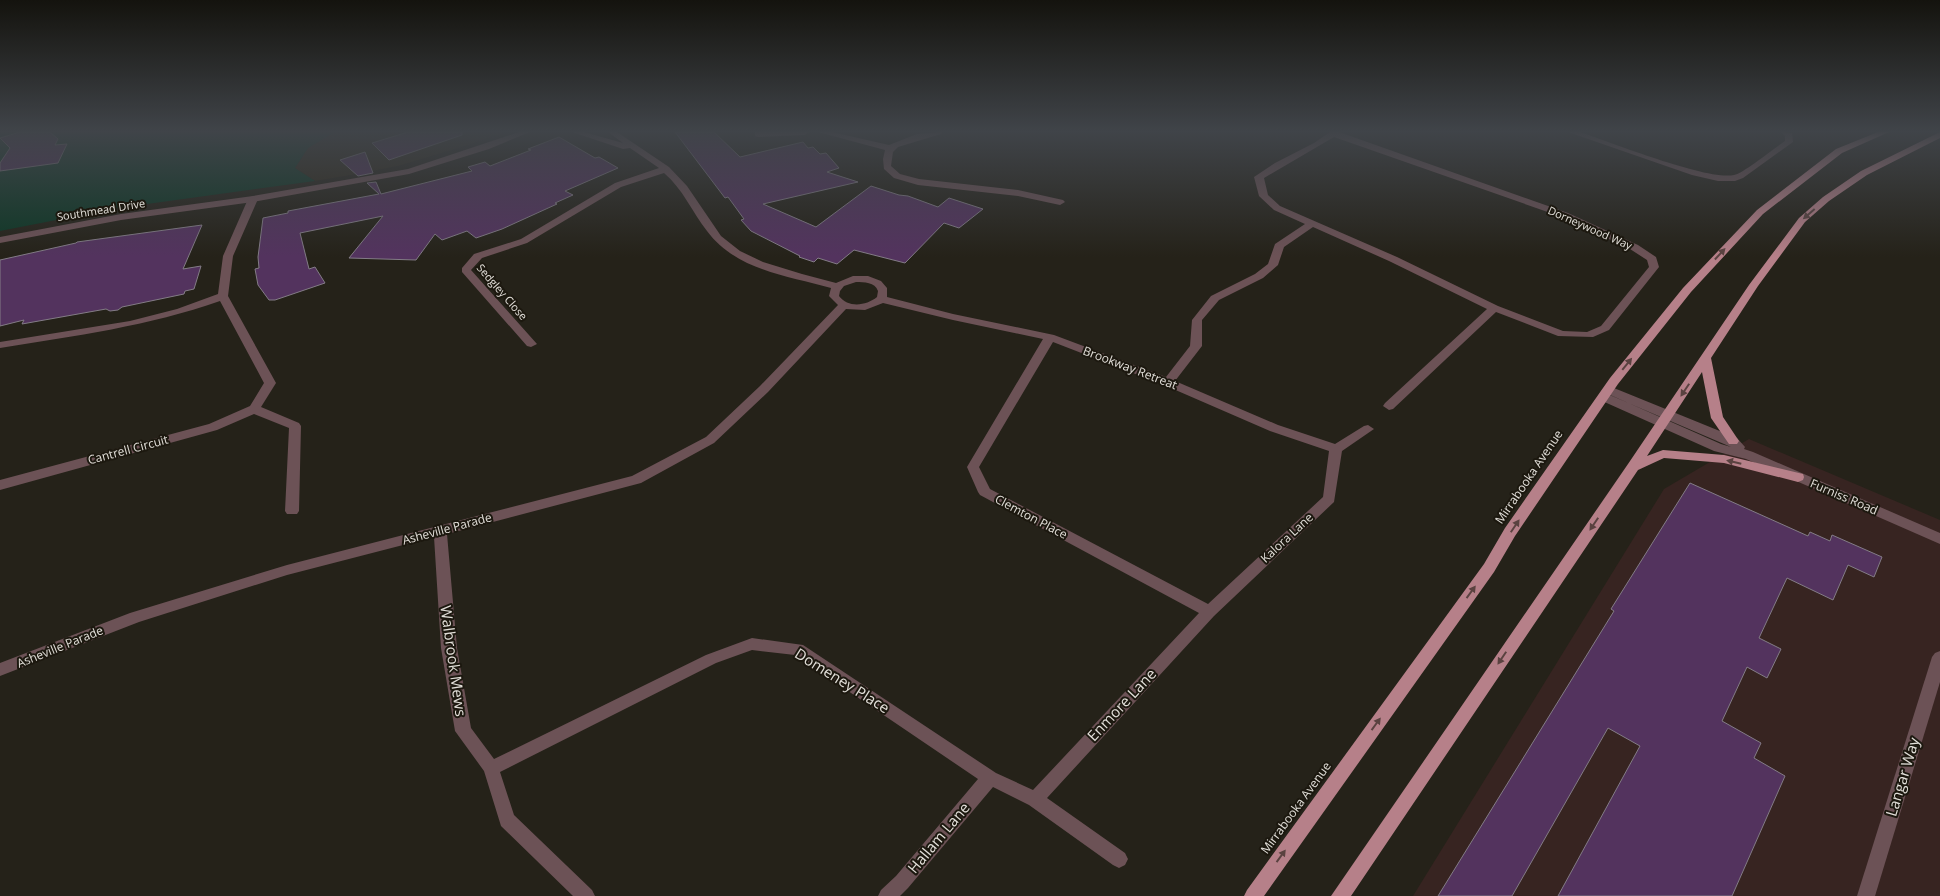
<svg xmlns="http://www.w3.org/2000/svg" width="1940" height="896" font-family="'Open Sans',sans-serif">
	<rect width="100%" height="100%" fill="#252219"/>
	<path fill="#2e2819" d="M 335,132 L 506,132 L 468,145 L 398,166 L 345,176 L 315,181 L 295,168 L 308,148 Z"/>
	<path fill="#372421" d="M 1749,439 L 1940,520 L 1940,896 L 1413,896 L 1664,489 Z"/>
	<path fill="#0d3725" d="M 0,132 L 335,132 L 308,148 L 295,168 L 315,181 L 118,208 L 0,231 Z"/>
	<g fill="#53335e" stroke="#837c86">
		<path d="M 20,132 L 50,132 L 58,139 L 55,145 L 67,144 L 58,163 L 0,171 L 0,163 L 10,148 L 0,138 Z"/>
		<path d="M 408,132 L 462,132 L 462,135 L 389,160 L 372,143 Z"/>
		<path d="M 675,132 L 714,132 L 740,157 L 803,142 L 808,148 L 813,147 L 820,154 L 826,153 L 839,168 L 827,172 L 858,182 L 763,204 L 816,227 L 871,186 L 899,195 L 908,196 L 938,207 L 949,198 L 983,209 L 959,228 L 944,223 L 905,263 L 854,250 L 837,264 L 818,258 L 814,262 L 799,257 L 800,256 L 751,231 L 741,220 L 744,219 L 728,197 L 725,198 Z"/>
		<path d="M 559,137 L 595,158 L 599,157 L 618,168 L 565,191 L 573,195 L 555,203 L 557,204 L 502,229 L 476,238 L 467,231 L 442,240 L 435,234 L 416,260 L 349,258 L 383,216 L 300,233 L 309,269 L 315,267 L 325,283 L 275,300 L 269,300 L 258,285 L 255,269 L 259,268 L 258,257 L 263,218 L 288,213 L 288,211 L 379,194 L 367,183 L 376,182 L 381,194 L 472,171 L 468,167 L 485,162 L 490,166 L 531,150 L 528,149 Z"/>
		<path d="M 365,152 L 373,173 L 358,176 L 340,160 Z"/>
		<path d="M 202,225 L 183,269 L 201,266 L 194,289 L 185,291 L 184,294 L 122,307 L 118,310 L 110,311 L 106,309 L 22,324 L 24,320 L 0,326 L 0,260 L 76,243 L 77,242 Z"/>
		<path d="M 1690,483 L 1808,536 L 1810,532 L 1830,541 L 1832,535 L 1882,557 L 1874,577 L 1848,565 L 1833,600 L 1787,578 L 1759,638 L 1781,649 L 1767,678 L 1747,667 L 1722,721 L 1761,743 L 1754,758 L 1785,776 L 1732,896 L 1558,896 L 1640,746 L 1608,728 L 1512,896 L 1438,896 L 1614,611 L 1611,609 Z"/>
	</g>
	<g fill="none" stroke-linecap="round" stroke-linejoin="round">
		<g fill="#6c5256" fill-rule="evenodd">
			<path d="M 572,132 L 584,132 L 623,143 L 608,132 L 617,132 L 669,167 L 687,186 L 721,236 L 740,251 L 763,262 L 802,274 L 836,283 L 853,276 L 868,276 L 881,281 L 887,288 L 887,297 L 953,314 L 1054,335 L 1166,377 L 1190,346 L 1192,320 L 1211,296 L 1255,274 L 1268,264 L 1275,244 L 1305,224 L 1274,210 L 1259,196 L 1254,177 L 1275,163 L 1314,143 L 1330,132 L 1339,132 L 1568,213 L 1638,245 L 1656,257 L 1659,267 L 1609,330 L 1593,337 L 1558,336 L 1496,312 L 1393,409 L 1389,410 L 1383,406 L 1385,403 L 1487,309 L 1389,261 L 1313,227 L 1284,247 L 1278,265 L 1263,278 L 1219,300 L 1202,320 L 1202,346 L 1175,381 L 1278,425 L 1335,444 L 1364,426 L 1368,425 L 1374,429 L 1342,451 L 1334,502 L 1214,616 L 1047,798 L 1125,853 L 1128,859 L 1125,865 L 1119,868 L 1113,865 L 1029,805 L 993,787 L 908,888 L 900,896 L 878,896 L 881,890 L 896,876 L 978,779 L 795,655 L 752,650 L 716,663 L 500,772 L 514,815 L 592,890 L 595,896 L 573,896 L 501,826 L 484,771 L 455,731 L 441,648 L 434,537 L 287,575 L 139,622 L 0,676 L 0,663 L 130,613 L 287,565 L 632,476 L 706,437 L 760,386 L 838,305 L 829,296 L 831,288 C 787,276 736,270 707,231 C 692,212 683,189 664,173 L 621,187 L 527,243 L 482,258 L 471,270 L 537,344 L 531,347 L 527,346 L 462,272 L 462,268 L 474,254 L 521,239 L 615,183 L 659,168 L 630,148 L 623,149 ZM 1334,137 L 1562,217 L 1630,249 L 1647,260 L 1649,267 L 1601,326 L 1587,332 L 1563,331 L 1498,306 L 1397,257 L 1280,206 L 1268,195 L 1264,178 ZM 856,282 C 864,282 875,282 878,291 L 877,297 C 866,306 848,308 839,296 L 840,291 L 844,286 ZM 883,303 L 953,320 L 1043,339 L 967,467 L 978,492 L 980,495 L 1199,613 L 1033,790 L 996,773 L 803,645 L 752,638 L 706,655 L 494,759 L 471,728 L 457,648 L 447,534 L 641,483 L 714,443 L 768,392 L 846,309 L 865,310 ZM 1053,342 L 1164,385 L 1270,431 L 1329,451 L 1323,497 L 1208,604 L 990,489 L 979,467 Z"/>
			<path d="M 755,132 L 809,132 L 805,135 L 758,137 L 755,136 Z"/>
			<path d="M 818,132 L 832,132 L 889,145 L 917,134 L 942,132 L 941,134 L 898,147 L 893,152 L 891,166 L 900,174 L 919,179 L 1018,190 L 1063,200 L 1065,202 L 1060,205 L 1018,196 L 918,185 L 894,178 L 884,169 L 883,159 L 885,150 Z"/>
			<path d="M 1568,132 L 1580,132 C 1610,142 1708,181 1734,175 C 1744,173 1774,148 1785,141 L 1785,136 L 1781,132 L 1792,133 L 1793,142 L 1743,178 L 1735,181 L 1718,181 L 1692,175 Z"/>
			<path d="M 253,196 L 258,199 L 233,256 L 228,296 L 276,383 L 261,407 L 299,423 L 301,426 L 299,511 L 297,514 L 287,514 L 285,511 L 289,428 L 254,414 L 217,430 L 0,490 L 0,480 L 209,424 L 250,406 L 264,383 L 220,301 C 149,326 75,336 0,348 L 0,342 L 130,321 L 177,309 L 218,294 L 223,256 L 248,199 Z"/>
			<path d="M 1940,651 L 1940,682 L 1875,896 L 1857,896 L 1932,657 L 1935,653 Z"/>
		</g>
		<g fill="#6c5256" fill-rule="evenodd">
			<path d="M 519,132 L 530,132 L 489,149 L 409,174 L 253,202 L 121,220 L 0,243 L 0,237 L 121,214 L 253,196 L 408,169 Z"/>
			<path d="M 1609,386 L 1737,438 L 1745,447 L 1744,449 L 1753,452 L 1940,533 L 1940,544 L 1746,459 L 1714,451 L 1600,400 L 1598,397 L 1600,394 L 1608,394 L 1721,444 L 1731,447 L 1605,393 L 1603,390 Z"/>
		</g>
		<g fill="#b68089" fill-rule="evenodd">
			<path d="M 1878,132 L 1889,132 L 1842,153 L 1763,214 L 1691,292 L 1618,384 L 1515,536 L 1494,572 L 1264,896 L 1244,896 L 1247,890 L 1484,564 L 1505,528 L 1610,378 L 1683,288 L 1757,210 L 1836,149 Z"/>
			<path d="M 1940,132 L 1940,138 L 1867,175 L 1829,201 L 1805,222 L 1758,286 L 1711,358 L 1723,417 L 1739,441 L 1737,444 L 1729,444 L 1711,418 L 1702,372 L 1647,456 L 1663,450 L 1724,455 L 1803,474 L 1804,477 L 1803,480 L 1798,482 L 1724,463 L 1664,458 L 1638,470 L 1351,896 L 1331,896 L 1628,464 L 1749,285 L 1799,218 L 1823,197 L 1861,171 Z"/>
		</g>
	</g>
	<defs><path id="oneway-solid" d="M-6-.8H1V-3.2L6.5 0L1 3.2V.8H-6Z" transform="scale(1.25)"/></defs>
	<g fill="#5a4240">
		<use href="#oneway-solid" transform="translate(1809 214) rotate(139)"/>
		<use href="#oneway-solid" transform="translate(1720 254) rotate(-47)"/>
		<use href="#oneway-solid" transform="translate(1627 364) rotate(-51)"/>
		<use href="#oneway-solid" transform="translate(1685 390) rotate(124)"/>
		<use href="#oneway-solid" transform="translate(1734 462) rotate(-167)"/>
		<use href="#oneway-solid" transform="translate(1594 524) rotate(124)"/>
		<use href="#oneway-solid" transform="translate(1515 526) rotate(-56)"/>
		<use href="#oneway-solid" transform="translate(1471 592) rotate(-54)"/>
		<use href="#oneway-solid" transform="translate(1502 658) rotate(124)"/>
		<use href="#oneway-solid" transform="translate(1376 724) rotate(-54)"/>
		<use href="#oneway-solid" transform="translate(1281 856) rotate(-54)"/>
	</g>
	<linearGradient id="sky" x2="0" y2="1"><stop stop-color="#14130e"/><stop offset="0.51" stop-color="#404449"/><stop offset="1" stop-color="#404449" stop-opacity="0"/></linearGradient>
	<rect width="1940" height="257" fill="url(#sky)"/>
	<g text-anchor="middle" stroke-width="4" stroke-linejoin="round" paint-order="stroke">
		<g font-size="11" fill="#e2dfd9" stroke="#1c180f">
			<text transform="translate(101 210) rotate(-9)" y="4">Southmead Drive</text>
			<text transform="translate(1590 228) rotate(24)" y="4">Dorneywood Way</text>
			<text transform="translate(502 292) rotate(49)" y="4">Sedgley Close</text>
		</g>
		<g font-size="12" fill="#e2dfd9" stroke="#1c180f">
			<text transform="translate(1130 368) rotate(21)" y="4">Brookway Retreat</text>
			<text transform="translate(128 450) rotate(-15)" y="4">Cantrell Circuit</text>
			<text transform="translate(1529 477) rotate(-56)" y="4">Mirrabooka Avenue</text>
			<text transform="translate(1844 497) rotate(23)" y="4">Furniss Road</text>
			<text transform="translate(1031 517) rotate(28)" y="4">Clemton Place</text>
			<text transform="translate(447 529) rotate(-15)" y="4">Asheville Parade</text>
			<text transform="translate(1287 538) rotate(-43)" y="4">Kalora Lane</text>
			<text transform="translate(60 647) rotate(-22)" y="4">Asheville Parade</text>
			<text transform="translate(1296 808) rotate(-54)" y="4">Mirrabooka Avenue</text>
		</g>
		<g font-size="15" fill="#e2dfd9" stroke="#1c180f">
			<text transform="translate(453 661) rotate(82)" y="5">Walbrook Mews</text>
			<text transform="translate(842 681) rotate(32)" y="5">Domeney Place</text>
			<text transform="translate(1122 705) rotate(-47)" y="5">Enmore Lane</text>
			<text transform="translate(1903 777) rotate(-73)" y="5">Langar Way</text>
			<text transform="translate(939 838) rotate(-50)" y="5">Hallam Lane</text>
		</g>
	</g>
</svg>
